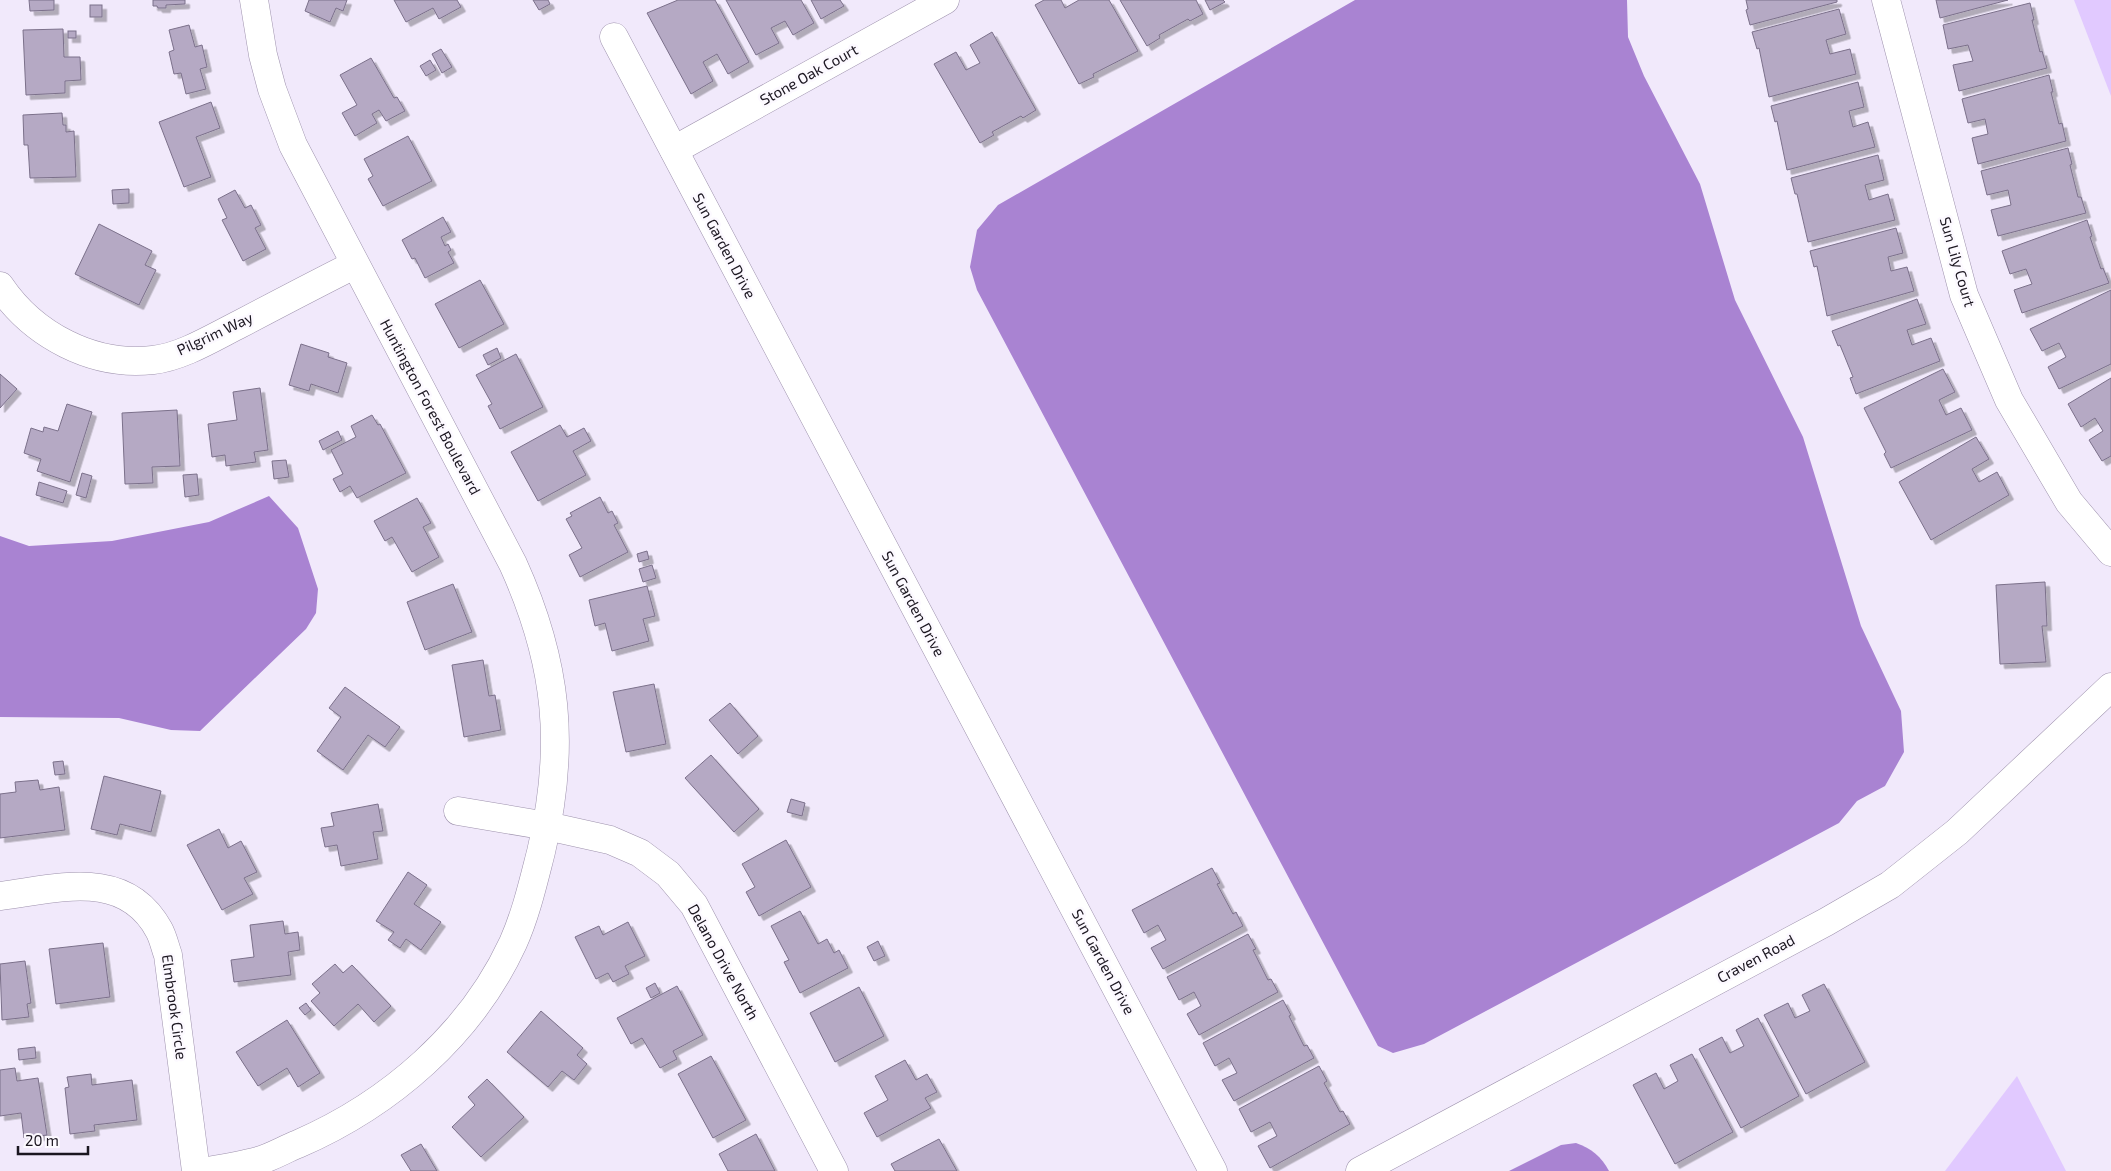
<svg xmlns="http://www.w3.org/2000/svg" width="2111" height="1171" font-family="'Exo 2',sans-serif">
	<defs>
		<filter id="shadow"><feDropShadow dx="4.5" dy="4.5" stdDeviation="0" flood-color="#0004"/></filter>
	</defs>
	<rect width="100%" height="100%" fill="#f1e9fb"/>
	<g fill="#e1c9ff">
		<path d="M 2074,0 L 2111,0 L 2111,96 Z"/>
		<path d="M 2017,1076 L 2066,1171 L 1945,1171 Z"/>
	</g>
	<g fill="#a983d2">
		<path d="M 1355,0 L 1627,0 L 1628,37 L 1644,76 L 1700,184 L 1735,300 L 1803,437 L 1861,626 L 1901,711 L 1904,752 L 1885,786 L 1857,801 L 1839,823 L 1424,1044 L 1393,1053 L 1378,1046 L 977,290 L 970,267 L 977,230 L 998,205 Z"/>
		<path d="M 269,496 L 298,528 L 318,589 L 316,613 L 306,629 L 200,731 L 171,730 L 119,718 L 0,717 L 0,536 L 29,546 L 112,541 L 209,522 Z"/>
		<path d="M 1576,1143 C 1592,1149 1601,1156 1609,1171 L 1509,1171 L 1561,1145 Z"/>
	</g>
	<g fill="#b5a9c4" stroke="#7b708a" filter="url(#shadow)">
		<path d="M 29,0 L 54,0 L 54,10 L 30,11 Z"/>
		<path d="M 153,0 L 185,0 L 185,4 L 166,5 L 166,8 L 158,8 L 157,6 L 153,6 Z"/>
		<path d="M 309,0 L 347,0 L 343,11 L 336,8 L 330,22 L 305,11 Z"/>
		<path d="M 394,0 L 457,0 L 461,7 L 439,19 L 433,8 L 406,22 Z"/>
		<path d="M 533,0 L 548,0 L 550,4 L 539,10 Z"/>
		<path d="M 678,0 L 715,0 L 749,62 L 728,74 L 717,54 L 703,62 L 713,81 L 691,94 L 647,13 Z"/>
		<path d="M 726,0 L 801,0 L 814,23 L 793,35 L 785,21 L 771,28 L 779,43 L 756,55 Z"/>
		<path d="M 811,0 L 840,0 L 844,6 L 821,19 Z"/>
		<path d="M 1044,0 L 1061,0 L 1065,8 L 1079,0 L 1109,0 L 1138,51 L 1093,74 L 1094,77 L 1079,84 L 1035,5 Z"/>
		<path d="M 1120,0 L 1196,0 L 1203,14 L 1190,21 L 1188,19 L 1159,35 L 1160,38 L 1147,46 Z"/>
		<path d="M 1205,0 L 1223,0 L 1225,2 L 1210,10 Z"/>
		<path d="M 1746,0 L 1837,0 L 1837,2 L 1750,25 L 1746,10 L 1748,9 Z"/>
		<path d="M 1936,0 L 2008,0 L 1940,18 Z"/>
		<path d="M 2030,3 L 2034,20 L 2032,20 L 2040,52 L 2042,51 L 2047,68 L 1959,91 L 1953,65 L 1973,61 L 1968,45 L 1948,49 L 1943,25 Z"/>
		<rect x="90" y="5" width="12" height="12"/>
		<path d="M 1839,9 L 1846,34 L 1826,40 L 1830,54 L 1850,49 L 1856,74 L 1769,97 L 1759,48 L 1757,49 L 1752,32 Z"/>
		<path d="M 189,25 L 195,47 L 202,45 L 207,67 L 200,69 L 206,89 L 186,94 L 181,73 L 174,74 L 169,52 L 174,50 L 169,30 Z"/>
		<path d="M 63,29 L 64,57 L 80,57 L 81,80 L 65,81 L 65,93 L 26,95 L 23,30 Z"/>
		<rect x="68" y="31" width="8" height="7"/>
		<path d="M 992,32 L 1036,110 L 1023,118 L 1021,116 L 992,132 L 994,135 L 980,143 L 934,64 L 956,52 L 966,70 L 980,63 L 970,45 Z"/>
		<path d="M 441,49 L 452,67 L 442,73 L 432,54 Z"/>
		<path d="M 371,58 L 394,98 L 397,97 L 405,111 L 386,121 L 379,110 L 372,114 L 377,123 L 355,136 L 342,113 L 357,105 L 340,75 Z"/>
		<path d="M 430,60 L 436,70 L 426,76 L 420,66 Z"/>
		<path d="M 2049,75 L 2053,92 L 2051,92 L 2059,124 L 2062,123 L 2066,141 L 1978,164 L 1972,138 L 1988,134 L 1985,119 L 1968,123 L 1962,99 Z"/>
		<path d="M 1858,82 L 1864,107 L 1849,111 L 1853,127 L 1868,122 L 1875,147 L 1787,170 L 1777,121 L 1775,122 L 1771,106 Z"/>
		<path d="M 211,102 L 220,128 L 196,137 L 211,177 L 184,187 L 159,122 Z"/>
		<path d="M 62,113 L 63,125 L 66,125 L 66,132 L 74,131 L 76,177 L 30,178 L 28,145 L 24,145 L 23,115 Z"/>
		<path d="M 408,136 L 432,181 L 383,206 L 368,179 L 373,176 L 364,159 Z"/>
		<path d="M 2068,148 L 2072,164 L 2070,165 L 2078,197 L 2081,197 L 2086,213 L 1998,236 L 1991,210 L 2011,205 L 2008,190 L 1987,195 L 1981,171 Z"/>
		<path d="M 1878,155 L 1884,180 L 1865,185 L 1869,200 L 1888,194 L 1895,220 L 1808,242 L 1797,194 L 1795,194 L 1791,178 Z"/>
		<path d="M 129,189 L 129,203 L 113,204 L 112,190 Z"/>
		<path d="M 235,190 L 245,208 L 251,205 L 261,225 L 255,228 L 266,249 L 243,261 L 222,220 L 227,218 L 218,199 Z"/>
		<path d="M 443,217 L 451,232 L 441,237 L 445,246 L 448,244 L 451,250 L 448,252 L 454,263 L 425,278 L 415,258 L 412,259 L 402,240 Z"/>
		<path d="M 2087,220 L 2092,236 L 2090,237 L 2101,269 L 2103,268 L 2109,283 L 2022,313 L 2014,290 L 2032,284 L 2026,269 L 2010,274 L 2002,251 Z"/>
		<path d="M 99,224 L 152,251 L 145,265 L 156,270 L 139,305 L 75,274 Z"/>
		<path d="M 1896,228 L 1903,253 L 1888,257 L 1891,271 L 1907,267 L 1914,291 L 1827,316 L 1817,266 L 1814,267 L 1810,251 Z"/>
		<path d="M 480,280 L 504,324 L 459,348 L 435,304 Z"/>
		<path d="M 2111,290 L 2111,364 L 2059,389 L 2048,367 L 2066,357 L 2059,343 L 2042,351 L 2030,329 Z"/>
		<path d="M 1917,299 L 1926,324 L 1907,330 L 1912,345 L 1931,338 L 1940,361 L 1856,394 L 1850,378 L 1853,377 L 1840,345 L 1838,346 L 1832,331 Z"/>
		<path d="M 301,344 L 329,353 L 328,357 L 347,363 L 338,393 L 311,384 L 309,391 L 289,385 Z"/>
		<path d="M 497,348 L 501,358 L 488,365 L 483,355 Z"/>
		<path d="M 516,354 L 543,407 L 500,429 L 488,406 L 492,404 L 476,375 Z"/>
		<path d="M 1943,369 L 1955,392 L 1939,400 L 1946,415 L 1961,408 L 1972,430 L 1891,468 L 1884,454 L 1886,452 L 1864,408 Z"/>
		<path d="M 0,374 L 17,389 L 0,408 Z"/>
		<path d="M 2111,378 L 2111,456 L 2102,461 L 2089,440 L 2103,431 L 2095,418 L 2081,427 L 2068,404 Z"/>
		<path d="M 260,388 L 268,450 L 254,452 L 256,462 L 226,466 L 225,455 L 212,457 L 208,424 L 237,420 L 233,392 Z"/>
		<path d="M 67,404 L 92,412 L 70,482 L 37,471 L 41,459 L 24,453 L 31,428 L 43,432 L 44,427 L 58,431 Z"/>
		<path d="M 177,410 L 180,466 L 152,467 L 153,483 L 125,484 L 122,413 Z"/>
		<path d="M 372,415 L 378,425 L 380,424 L 406,473 L 357,498 L 350,486 L 340,492 L 333,479 L 343,474 L 331,450 L 356,437 L 351,426 Z"/>
		<path d="M 560,425 L 567,437 L 584,428 L 591,441 L 573,451 L 586,475 L 538,501 L 511,452 Z"/>
		<path d="M 338,431 L 342,440 L 323,450 L 319,441 Z"/>
		<path d="M 1976,437 L 1989,459 L 1972,469 L 1979,482 L 1997,472 L 2009,495 L 1931,540 L 1899,482 Z"/>
		<path d="M 286,460 L 289,477 L 274,479 L 272,461 Z"/>
		<path d="M 82,473 L 92,476 L 86,498 L 76,495 Z"/>
		<path d="M 197,474 L 199,495 L 185,497 L 183,475 Z"/>
		<path d="M 39,482 L 67,491 L 63,503 L 36,495 Z"/>
		<path d="M 600,497 L 608,513 L 612,511 L 618,523 L 614,525 L 628,552 L 580,577 L 569,555 L 582,548 L 566,519 L 572,516 L 570,513 Z"/>
		<path d="M 417,498 L 431,523 L 423,527 L 439,557 L 412,572 L 392,537 L 385,541 L 374,521 Z"/>
		<path d="M 647,551 L 649,559 L 639,562 L 637,554 Z"/>
		<path d="M 652,565 L 656,578 L 643,582 L 639,569 Z"/>
		<path d="M 2045,582 L 2047,626 L 2042,626 L 2046,662 L 2000,664 L 1996,585 Z"/>
		<path d="M 453,584 L 472,632 L 425,650 L 407,602 Z"/>
		<path d="M 647,586 L 655,616 L 643,619 L 649,641 L 612,651 L 605,623 L 595,626 L 589,600 Z"/>
		<path d="M 483,660 L 489,696 L 495,695 L 501,730 L 464,737 L 452,665 Z"/>
		<path d="M 654,684 L 666,744 L 626,752 L 613,692 Z"/>
		<path d="M 345,687 L 400,727 L 385,747 L 368,735 L 343,770 L 317,751 L 341,717 L 329,708 Z"/>
		<path d="M 730,703 L 758,736 L 738,754 L 709,720 Z"/>
		<path d="M 711,755 L 759,809 L 734,832 L 685,778 Z"/>
		<path d="M 63,761 L 65,774 L 55,775 L 53,762 Z"/>
		<path d="M 104,776 L 161,791 L 151,832 L 120,824 L 117,835 L 91,829 Z"/>
		<path d="M 38,780 L 40,790 L 59,787 L 65,830 L 0,838 L 0,794 L 16,792 L 15,782 Z"/>
		<path d="M 791,799 L 805,803 L 802,816 L 787,812 Z"/>
		<path d="M 378,804 L 383,831 L 373,832 L 378,859 L 341,866 L 337,845 L 325,847 L 321,828 L 334,826 L 331,813 Z"/>
		<path d="M 219,829 L 228,848 L 241,841 L 257,872 L 244,878 L 253,894 L 222,910 L 187,845 Z"/>
		<path d="M 786,840 L 811,887 L 759,916 L 746,892 L 755,887 L 742,864 Z"/>
		<path d="M 1212,868 L 1220,883 L 1217,884 L 1233,914 L 1236,912 L 1243,926 L 1163,969 L 1151,948 L 1166,940 L 1158,925 L 1144,933 L 1132,910 Z"/>
		<path d="M 408,872 L 427,885 L 414,904 L 441,922 L 421,950 L 406,939 L 400,948 L 388,940 L 394,932 L 376,921 Z"/>
		<path d="M 800,911 L 818,944 L 827,939 L 834,953 L 839,950 L 848,968 L 800,993 L 784,962 L 789,960 L 771,926 Z"/>
		<path d="M 283,921 L 285,934 L 298,932 L 300,950 L 288,952 L 291,975 L 234,982 L 231,960 L 254,957 L 250,925 Z"/>
		<path d="M 628,922 L 645,956 L 625,966 L 629,974 L 613,982 L 608,973 L 596,979 L 575,937 L 599,926 L 603,935 Z"/>
		<path d="M 1248,934 L 1256,949 L 1253,950 L 1268,980 L 1271,979 L 1278,992 L 1199,1035 L 1187,1014 L 1201,1006 L 1194,992 L 1179,1000 L 1167,977 Z"/>
		<path d="M 878,941 L 885,956 L 874,961 L 867,947 Z"/>
		<path d="M 103,943 L 110,997 L 56,1004 L 49,949 Z"/>
		<path d="M 25,961 L 31,1003 L 27,1004 L 29,1017 L 2,1020 L 0,964 Z"/>
		<path d="M 335,964 L 343,973 L 352,965 L 391,1006 L 374,1022 L 358,1004 L 334,1026 L 311,1001 L 320,993 L 312,984 Z"/>
		<path d="M 655,983 L 660,993 L 651,998 L 646,988 Z"/>
		<path d="M 1824,984 L 1865,1062 L 1806,1094 L 1764,1015 L 1788,1003 L 1795,1018 L 1810,1011 L 1802,995 Z"/>
		<path d="M 677,986 L 703,1035 L 673,1051 L 677,1059 L 660,1068 L 642,1038 L 631,1044 L 617,1018 Z"/>
		<path d="M 859,987 L 884,1036 L 835,1062 L 810,1013 Z"/>
		<path d="M 1283,1000 L 1291,1015 L 1289,1016 L 1304,1046 L 1307,1045 L 1314,1058 L 1234,1101 L 1222,1080 L 1237,1073 L 1229,1058 L 1215,1066 L 1203,1043 Z"/>
		<path d="M 306,1003 L 311,1010 L 305,1015 L 299,1008 Z"/>
		<path d="M 541,1011 L 583,1048 L 577,1055 L 587,1064 L 574,1080 L 562,1071 L 548,1087 L 507,1052 Z"/>
		<path d="M 1758,1018 L 1799,1096 L 1741,1128 L 1699,1049 L 1722,1037 L 1730,1053 L 1744,1046 L 1736,1030 Z"/>
		<path d="M 287,1020 L 320,1073 L 298,1087 L 287,1068 L 258,1086 L 236,1052 Z"/>
		<path d="M 35,1047 L 36,1058 L 19,1060 L 18,1049 Z"/>
		<path d="M 1692,1054 L 1733,1132 L 1675,1164 L 1633,1085 L 1656,1073 L 1664,1089 L 1678,1081 L 1670,1065 Z"/>
		<path d="M 711,1056 L 746,1120 L 713,1138 L 678,1074 Z"/>
		<path d="M 905,1060 L 916,1080 L 927,1074 L 937,1092 L 925,1098 L 931,1108 L 877,1137 L 864,1113 L 888,1100 L 875,1076 Z"/>
		<path d="M 1319,1066 L 1327,1081 L 1324,1083 L 1340,1112 L 1343,1111 L 1350,1124 L 1270,1168 L 1258,1146 L 1277,1136 L 1270,1122 L 1251,1132 L 1239,1109 Z"/>
		<path d="M 15,1068 L 17,1081 L 38,1078 L 47,1135 L 24,1138 L 21,1113 L 0,1116 L 0,1070 Z"/>
		<path d="M 91,1074 L 92,1085 L 132,1080 L 137,1120 L 94,1125 L 95,1131 L 70,1134 L 65,1088 L 69,1087 L 67,1077 Z"/>
		<path d="M 487,1079 L 524,1117 L 481,1157 L 452,1127 L 475,1105 L 468,1097 Z"/>
		<path d="M 756,1134 L 775,1171 L 728,1171 L 719,1154 Z"/>
		<path d="M 939,1139 L 957,1171 L 895,1171 L 891,1164 Z"/>
		<path d="M 421,1144 L 437,1171 L 411,1171 L 401,1155 Z"/>
	</g>
	<g fill="none" stroke-linecap="round" stroke-linejoin="round">
		<g stroke="#9e92ad" stroke-width="29">
			<g id="minor">
				<path d="M 1886,0 L 1964,295 L 2009,400 L 2069,502 L 2111,552"/>
				<path d="M 614,37 L 1213,1171"/>
				<path d="M 674,150 L 945,0"/>
				<path d="M 0,286 C 33,335 93,367 153,360 C 182,357 214,337 240,324 C 278,304 316,284 354,265"/>
				<path d="M 458,811 L 547,826 L 610,840 L 640,853 L 668,874 L 694,905 L 834,1171"/>
				<path d="M 0,896 C 57,889 125,867 159,930 C 163,937 165,947 168,955 L 196,1171"/>
				<path d="M 208,1171 C 225,1168 242,1165 258,1161 C 272,1157 285,1149 298,1144 C 390,1104 471,1034 513,943 C 526,914 533,883 541,852 C 566,747 558,663 513,564 L 293,145 L 272,89 L 263,55 L 254,0"/>
				<path d="M 1360,1171 L 1826,922 L 1890,885 L 1957,832 L 2111,687"/>
			</g>
		</g>
		<use href="#minor" stroke="#fff" stroke-width="28"/>
	</g>
	<g text-anchor="middle" stroke-width="5" stroke-linejoin="round" paint-order="stroke">
		<g font-size="15" fill="#1b1620" stroke="#fcf9ff">
			<text transform="translate(809 75) rotate(-29)" y="5">Stone Oak Court</text>
			<text transform="translate(724 246) rotate(62)" y="5">Sun Garden Drive</text>
			<text transform="translate(1957 262) rotate(74)" y="5">Sun Lily Court</text>
			<text transform="translate(215 334) rotate(-25)" y="5">Pilgrim Way</text>
			<text transform="translate(430 407) rotate(62)" y="5">Huntington Forest Boulevard</text>
			<text transform="translate(913 604) rotate(62)" y="5">Sun Garden Drive</text>
			<text transform="translate(1756 959) rotate(-28)" y="5">Craven Road</text>
			<text transform="translate(723 962) rotate(61)" y="5">Delano Drive North</text>
			<text transform="translate(1103 962) rotate(62)" y="5">Sun Garden Drive</text>
			<text transform="translate(174 1007) rotate(82)" y="5">Elmbrook Circle</text>
		</g>
	</g>
	<path d="M18 1146v8h70v-8" fill="none" stroke="#1b1620" stroke-width="2.5"/>
	<text x="25" y="1146" font-size="15" fill="#1b1620" stroke="#fcf9ff" stroke-width="4" paint-order="stroke">20 m</text>
</svg>
